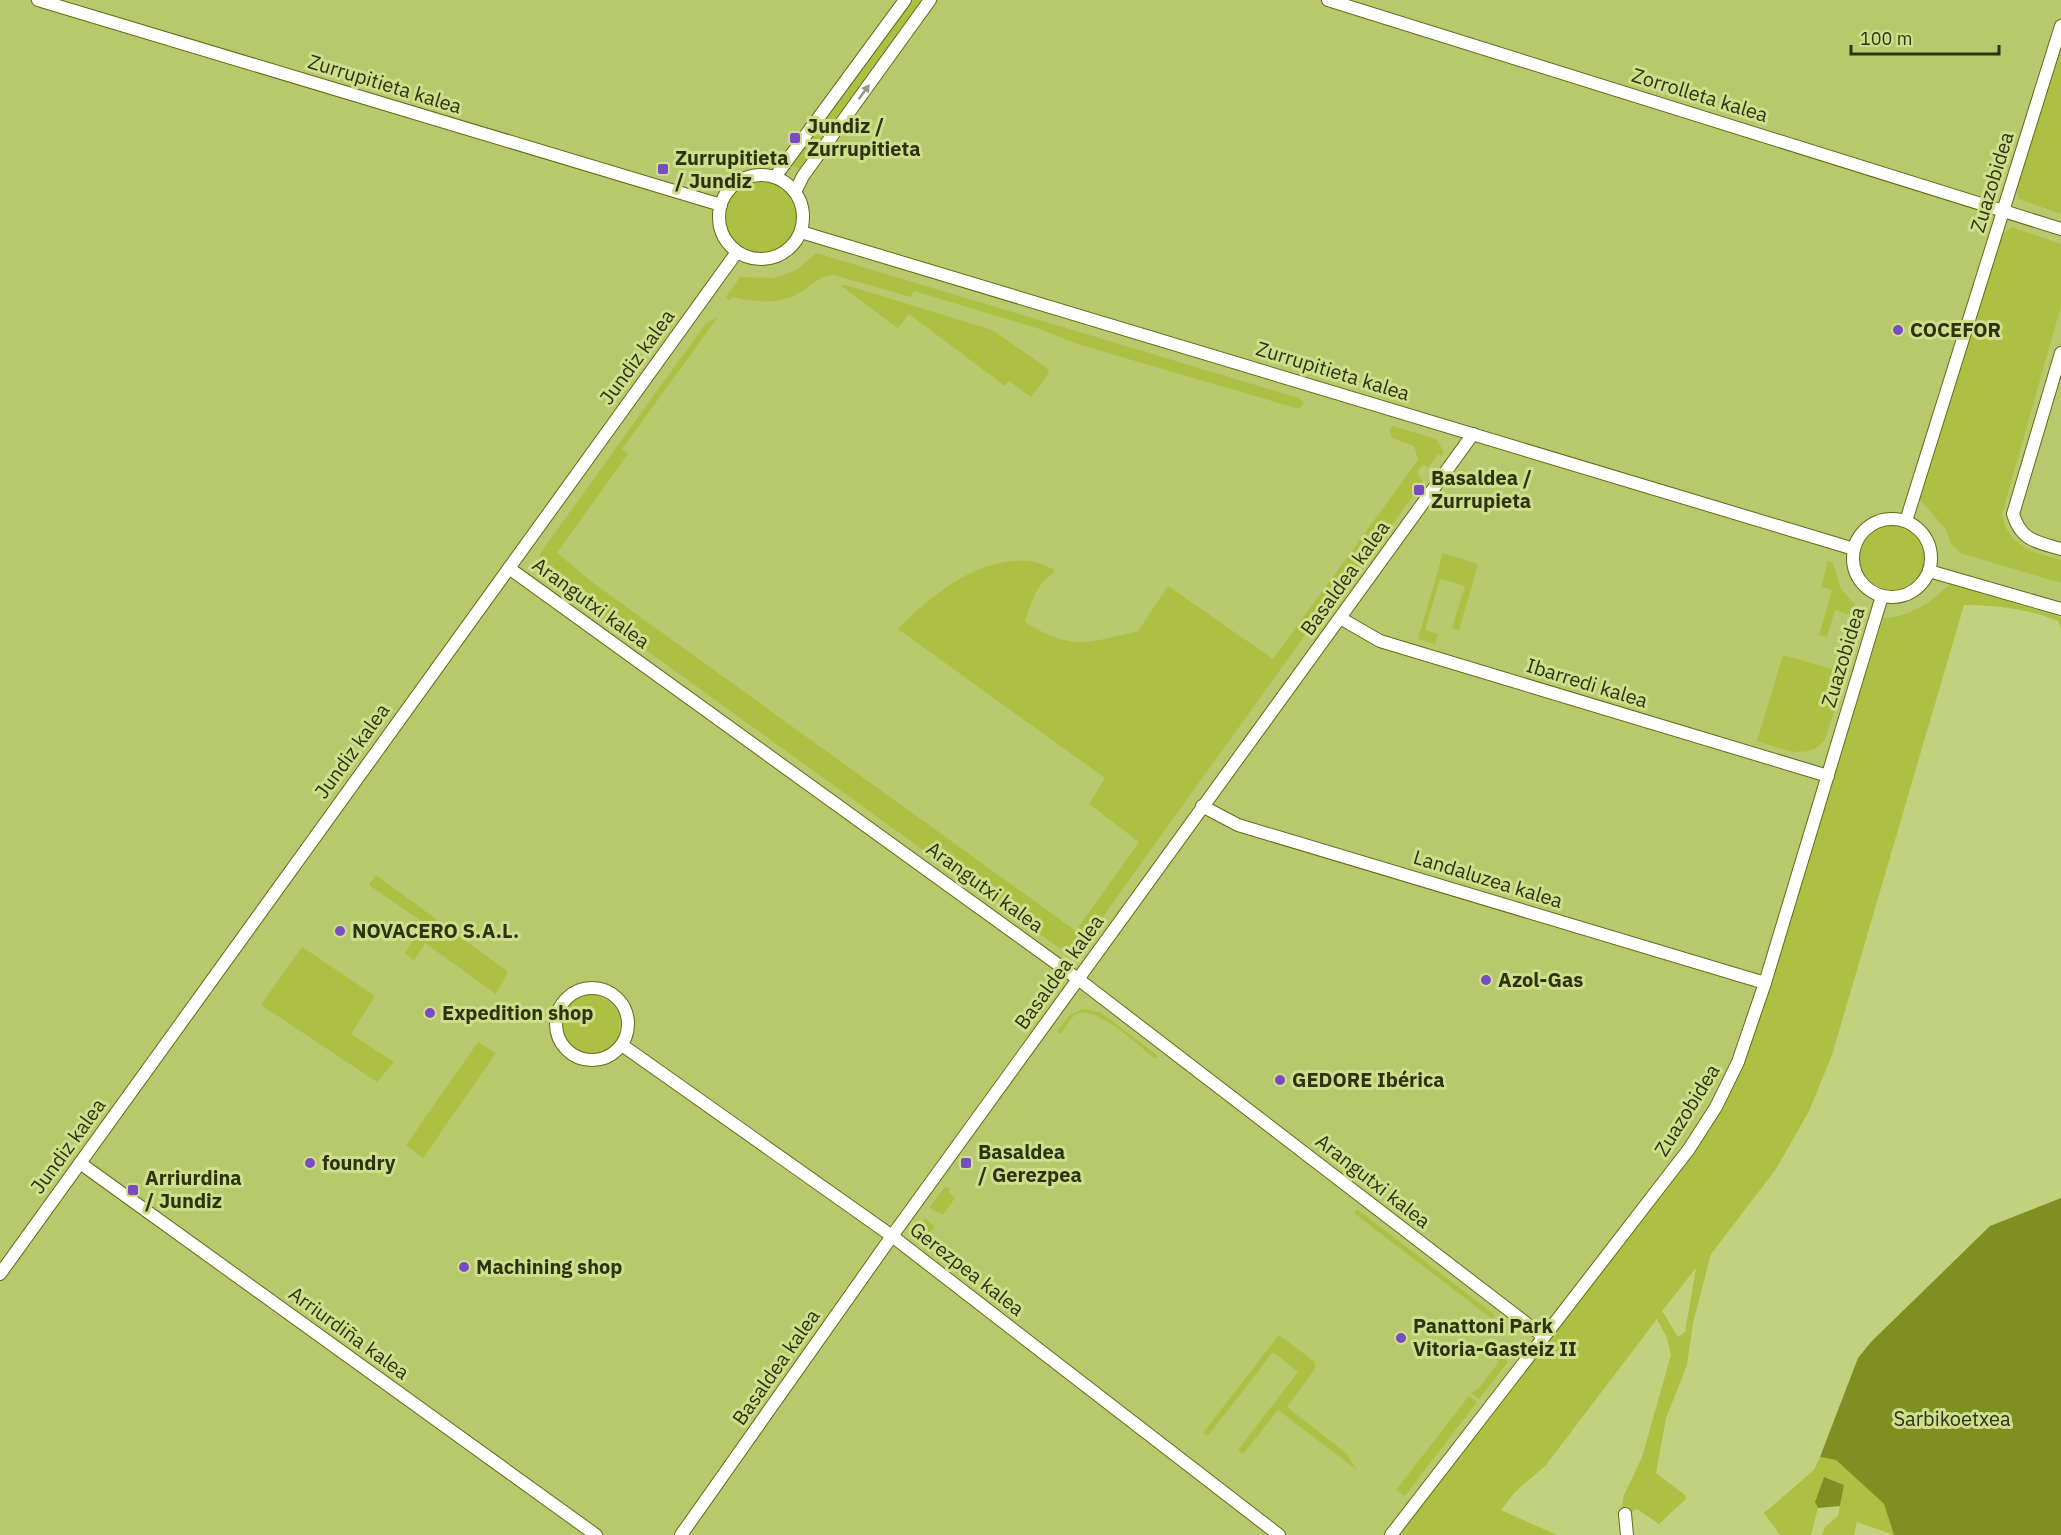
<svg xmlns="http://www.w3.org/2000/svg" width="2061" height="1535" font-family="'IBM Plex Sans',sans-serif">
	<rect width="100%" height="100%" fill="#c1d17d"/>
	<path fill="#b7c86d" d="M 0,0 L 2061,0 L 2061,617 L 1950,584 L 1933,600 L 1915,612 L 1883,618 L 1766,1002 L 1739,1074 L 1692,1154 L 1399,1535 L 0,1535 Z"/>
	<g fill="#adc044" fill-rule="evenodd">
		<path d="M 912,0 L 924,0 L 801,170 L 793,165 Z"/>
		<path d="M 2061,45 L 2061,214 L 2019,199 L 2016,189 Z"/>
		<circle cx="761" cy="216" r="36"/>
		<path d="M 2012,227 L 2061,244 L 2061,306 L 2002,514 C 2008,547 2033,552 2061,560 L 2061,583 L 1960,553 L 1950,542 L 1946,529 L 1919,499 L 2002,235 Z"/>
		<path d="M 816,253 L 1299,398 L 1304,403 L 1299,409 L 1074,343 L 1043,330 L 914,291 L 911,297 L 834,275 C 820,274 810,288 797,294 C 775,305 755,302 732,297 L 730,300 L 725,298 L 740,277 L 776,278 L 798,269 Z"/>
		<path d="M 846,285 L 992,330 L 1044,366 L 1049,370 L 1048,374 L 1031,397 L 1009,381 L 1005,386 L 909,314 L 898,328 L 841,286 Z"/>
		<path d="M 718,317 L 622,449 L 628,454 L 557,553 L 596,585 L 1076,931 L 1139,842 L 1089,804 L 1105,778 L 898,629 C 931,595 978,557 1028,561 C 1037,561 1047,567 1055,570 C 1052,576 1045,578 1041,584 C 1034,595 1028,609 1025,622 C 1071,651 1088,643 1138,631 L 1168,586 L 1273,659 L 1418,460 L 1414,446 L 1392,438 L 1389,429 L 1393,426 L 1436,439 L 1444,452 L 1442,456 L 1438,454 L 1428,468 L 1424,464 L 1417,472 L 1423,482 L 1318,629 L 1310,628 L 1092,932 L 1076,946 L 1059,948 L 542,575 L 539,563 L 541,552 L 706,323 Z"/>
		<circle cx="1893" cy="557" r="33"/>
		<path d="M 1443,553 L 1478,564 L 1459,630 L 1452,628 L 1465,586 L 1440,579 L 1425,630 L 1438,634 L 1435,644 L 1418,639 Z"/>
		<path d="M 1828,561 L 1833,563 L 1841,589 L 1864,615 L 1825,740 C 1807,762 1780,748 1757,741 L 1783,655 L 1836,670 L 1852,616 L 1835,610 L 1827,637 L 1819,635 L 1832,590 L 1821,587 Z"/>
		<path d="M 1950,584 L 2061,617 L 2061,629 L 2058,621 C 2029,609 1995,605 1964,605 L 1832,1055 L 1809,1111 L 1776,1169 L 1711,1254 L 1693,1323 L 1687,1365 L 1666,1418 L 1656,1473 L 1685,1495 L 1686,1499 L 1659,1524 L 1637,1509 L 1620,1519 L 1624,1495 L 1642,1457 L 1671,1355 L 1667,1338 L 1657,1319 L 1546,1465 L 1515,1492 L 1501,1510 L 1557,1535 L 1399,1535 L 1692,1154 L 1739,1074 L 1750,1046 L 1883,618 C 1912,616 1930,603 1950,584 ZM 1696,1268 L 1685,1332 L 1678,1337 L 1662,1311 Z"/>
		<path d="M 376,875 L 508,972 L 496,994 L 425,943 L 414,961 L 405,953 L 424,923 L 369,885 Z"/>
		<path d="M 302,947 L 375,996 L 351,1034 L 394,1062 L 377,1082 L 261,1005 Z"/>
		<path d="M 587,992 C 618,1001 625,1013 616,1044 C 611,1047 605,1052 600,1053 C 570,1063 540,1019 587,992 Z"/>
		<path d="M 1083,1009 L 1100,1012 L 1158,1056 L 1155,1059 C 1140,1047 1094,1002 1075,1015 C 1070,1019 1065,1028 1061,1034 L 1057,1031 L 1070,1015 Z"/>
		<path d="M 478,1042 L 496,1053 L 423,1158 L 406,1145 Z"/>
		<path d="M 946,1186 L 950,1189 L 948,1192 L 955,1198 L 943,1215 L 929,1208 Z"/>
		<path d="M 1357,1209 L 1495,1315 L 1492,1319 L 1354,1213 Z"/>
		<path d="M 924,1218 L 935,1226 L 930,1233 L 965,1261 L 957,1272 C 938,1258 920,1245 924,1218 Z"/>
		<path d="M 1279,1335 L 1315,1362 L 1315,1369 L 1287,1407 L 1347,1454 L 1357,1470 L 1278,1410 L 1243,1454 L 1238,1450 L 1298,1372 L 1273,1352 L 1208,1436 L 1203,1433 Z"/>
		<path d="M 1500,1355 L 1508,1362 L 1479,1399 L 1471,1393 L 1478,1389 L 1499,1362 L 1496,1359 Z"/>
		<path d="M 1469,1396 L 1477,1402 L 1405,1496 L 1396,1490 Z"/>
		<path d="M 1820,1457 L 1836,1460 L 1884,1504 L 1894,1535 L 1857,1522 L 1854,1535 L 1822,1535 L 1825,1527 L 1838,1516 L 1844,1485 L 1824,1477 L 1815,1501 L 1818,1508 L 1811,1535 L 1780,1535 L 1764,1513 L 1814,1470 Z"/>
	</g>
	<g fill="#7f8f22">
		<path d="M 2061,1198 L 2061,1535 L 1894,1535 L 1884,1504 L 1836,1460 L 1820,1457 L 1858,1358 L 1871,1342 L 1990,1226 Z"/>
		<path d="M 1824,1477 L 1844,1485 L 1840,1506 L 1818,1508 L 1815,1502 Z"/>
	</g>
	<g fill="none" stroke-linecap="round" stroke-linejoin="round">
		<g stroke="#616e15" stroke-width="14">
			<g id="minor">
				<path d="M 38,0 L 721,205"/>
				<path d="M 1328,0 L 2061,229"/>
				<circle cx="761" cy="217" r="42"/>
				<path d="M 775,177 L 905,0"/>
				<path d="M 795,192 L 803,176 L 930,0"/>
				<path d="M 801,232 L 1854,549"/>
				<path d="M 2061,353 L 2013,514 C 2021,541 2037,542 2061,549"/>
				<circle cx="1892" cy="558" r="39"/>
				<path d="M 1906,521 L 2061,26"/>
				<path d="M 509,568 L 1078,979 L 1544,1337"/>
				<path d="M 1929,571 L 2061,609"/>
				<path d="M 1340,618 L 1380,641 L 1828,776"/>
				<path d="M 1202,806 L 1238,825 L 1765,983"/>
				<circle cx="592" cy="1024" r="36"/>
				<path d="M 622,1045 L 892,1236 L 1279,1535"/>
				<path d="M 80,1163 L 596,1535"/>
				<path d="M 0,1274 L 737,252"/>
				<path d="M 1625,1514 L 1627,1535"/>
				<path d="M 681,1535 L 892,1236 L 1473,434"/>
				<path d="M 1391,1535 L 1689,1149 L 1716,1107 L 1738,1062 L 1765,983 L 1882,596"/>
			</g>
		</g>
		<use href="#minor" stroke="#fff" stroke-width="12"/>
	</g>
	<defs><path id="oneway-solid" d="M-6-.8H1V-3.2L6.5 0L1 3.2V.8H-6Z" transform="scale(1.5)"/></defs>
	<use fill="#969988" href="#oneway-solid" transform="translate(864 92) rotate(-54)"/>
	<g fill="#7a4cc4" stroke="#cede8a" stroke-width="2">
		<rect x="789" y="132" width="12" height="12" rx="3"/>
		<rect x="657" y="163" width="12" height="12" rx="3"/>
		<circle cx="1898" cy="330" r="6"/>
		<rect x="1413" y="484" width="12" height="12" rx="3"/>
		<circle cx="340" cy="931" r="6"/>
		<circle cx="1486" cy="980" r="6"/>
		<circle cx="430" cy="1013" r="6"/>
		<circle cx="1280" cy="1080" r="6"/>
		<circle cx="310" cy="1163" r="6"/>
		<rect x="960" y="1157" width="12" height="12" rx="3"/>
		<rect x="127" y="1184" width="12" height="12" rx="3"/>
		<circle cx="464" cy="1267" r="6"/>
		<circle cx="1401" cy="1338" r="6"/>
	</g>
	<g text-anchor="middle" stroke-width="6" stroke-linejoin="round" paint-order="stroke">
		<g font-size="20" fill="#2d3310" stroke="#cede8a">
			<text transform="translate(385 84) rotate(17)" y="7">Zurrupitieta kalea</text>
			<text transform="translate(1700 95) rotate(17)" y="7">Zorrolleta kalea</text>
			<text transform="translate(1992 182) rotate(-73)" y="7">Zuazobidea</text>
			<text transform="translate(637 357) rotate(-54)" y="7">Jundiz kalea</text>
			<text transform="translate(1333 371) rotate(17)" y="7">Zurrupitieta kalea</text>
			<text transform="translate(1345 578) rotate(-54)" y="7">Basaldea kalea</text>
			<text transform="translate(591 603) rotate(36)" y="7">Arangutxi kalea</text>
			<text transform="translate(1843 657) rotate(-73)" y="7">Zuazobidea</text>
			<text transform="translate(1587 683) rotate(17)" y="7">Ibarredi kalea</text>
			<text transform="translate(352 751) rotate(-54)" y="7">Jundiz kalea</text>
			<text transform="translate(1488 879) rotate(17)" y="7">Landaluzea kalea</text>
			<text transform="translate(985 887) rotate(36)" y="7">Arangutxi kalea</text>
			<text transform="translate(1059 972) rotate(-54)" y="7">Basaldea kalea</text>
			<text transform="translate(1687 1110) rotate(-58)" y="7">Zuazobidea</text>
			<text transform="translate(68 1146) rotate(-54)" y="7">Jundiz kalea</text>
			<text transform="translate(1373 1181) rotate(38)" y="7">Arangutxi kalea</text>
			<text transform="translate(967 1269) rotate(38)" y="7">Gerezpea kalea</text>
			<text transform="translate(349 1333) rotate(36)" y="7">Arriurdiña kalea</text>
			<text transform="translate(776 1367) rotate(-55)" y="7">Basaldea kalea</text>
		</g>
		<g font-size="20" font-weight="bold" fill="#2d3310" stroke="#cede8a" text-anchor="start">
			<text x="807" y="133">Jundiz /<tspan x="807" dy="23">Zurrupitieta</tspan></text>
			<text x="675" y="165">Zurrupitieta<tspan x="675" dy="23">/ Jundiz</tspan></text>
			<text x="1910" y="337">COCEFOR</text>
			<text x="1431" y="485">Basaldea /<tspan x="1431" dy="23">Zurrupieta</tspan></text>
			<text x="352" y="938">NOVACERO S.A.L.</text>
			<text x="1498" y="987">Azol-Gas</text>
			<text x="442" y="1020">Expedition shop</text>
			<text x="1292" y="1087">GEDORE Ibérica</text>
			<text x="978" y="1159">Basaldea<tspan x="978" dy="23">/ Gerezpea</tspan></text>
			<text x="322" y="1170">foundry</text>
			<text x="145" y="1185">Arriurdina<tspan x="145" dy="23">/ Jundiz</tspan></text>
			<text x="476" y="1274">Machining shop</text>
			<text x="1413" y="1333">Panattoni Park<tspan x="1413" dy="23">Vitoria-Gasteiz II</tspan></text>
		</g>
		<g font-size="20" fill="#2c311a" stroke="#cede8a">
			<text x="1952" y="1426">Sarbikoetxea</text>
		</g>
	</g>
	<path d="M1851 45v9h148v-9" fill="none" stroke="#2d3310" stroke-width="3"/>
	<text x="1860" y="45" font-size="18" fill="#2d3310" stroke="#cede8a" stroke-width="4.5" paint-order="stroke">100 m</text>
</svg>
